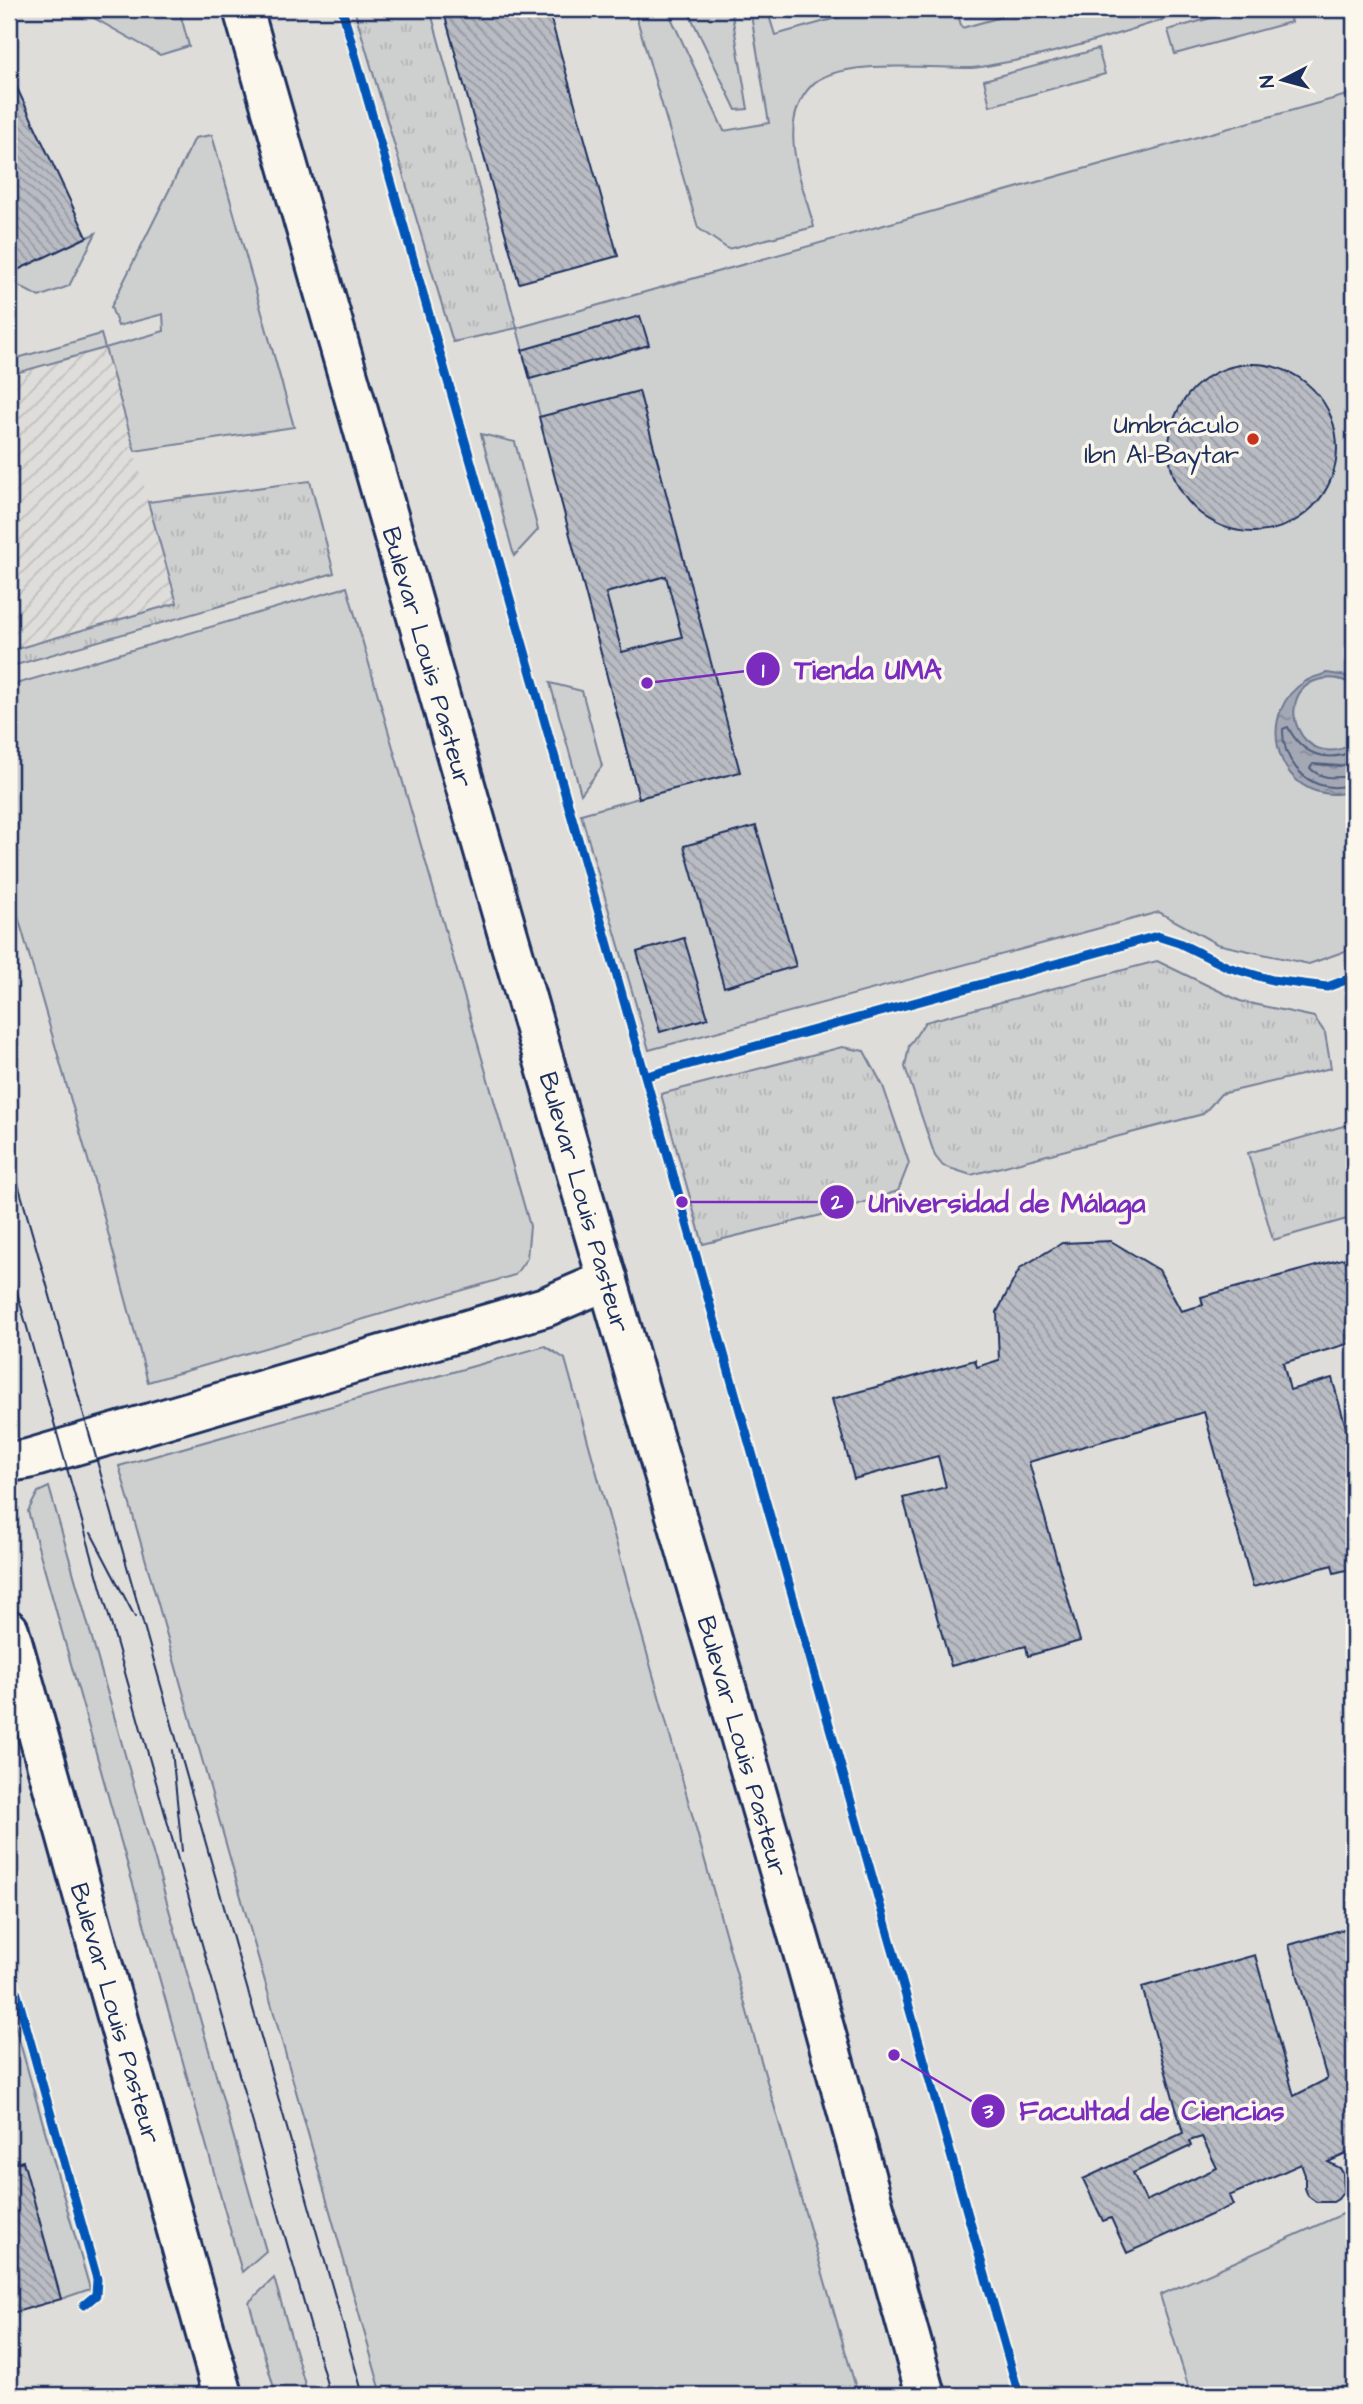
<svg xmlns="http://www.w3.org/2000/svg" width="1363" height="2404" font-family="'Architects Daughter',sans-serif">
	<defs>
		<pattern id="industrial-furrows" width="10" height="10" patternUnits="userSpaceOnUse" patternTransform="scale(1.75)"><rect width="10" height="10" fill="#deddda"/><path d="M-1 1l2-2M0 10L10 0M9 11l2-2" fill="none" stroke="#bebebe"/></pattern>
		<pattern id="grass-tufts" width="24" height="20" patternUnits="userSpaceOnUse" patternTransform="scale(1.75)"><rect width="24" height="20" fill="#cecfcf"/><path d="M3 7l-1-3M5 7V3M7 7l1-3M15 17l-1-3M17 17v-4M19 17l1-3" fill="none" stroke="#b0b2b4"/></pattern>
		<pattern id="water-ripples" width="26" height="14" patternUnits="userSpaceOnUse" patternTransform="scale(1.75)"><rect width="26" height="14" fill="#a3a8b4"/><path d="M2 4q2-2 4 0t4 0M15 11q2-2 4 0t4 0" fill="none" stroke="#848996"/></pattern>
		<pattern id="building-back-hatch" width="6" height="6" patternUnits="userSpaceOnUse" patternTransform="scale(1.75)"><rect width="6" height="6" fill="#b9bcc3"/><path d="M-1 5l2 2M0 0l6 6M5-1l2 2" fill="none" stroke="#9699a2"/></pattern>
	</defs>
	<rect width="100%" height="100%" fill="#eeebe4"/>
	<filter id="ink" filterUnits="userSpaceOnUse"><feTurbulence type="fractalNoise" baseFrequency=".0143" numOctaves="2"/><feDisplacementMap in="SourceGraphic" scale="14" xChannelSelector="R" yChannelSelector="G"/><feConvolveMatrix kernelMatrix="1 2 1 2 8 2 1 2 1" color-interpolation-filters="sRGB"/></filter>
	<g filter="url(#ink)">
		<rect fill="#deddda" x="9" y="9" width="1345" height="2386"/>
		<path fill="url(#industrial-furrows)" d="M 105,348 L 177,603 L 9,651 L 9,375 Z"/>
		<g fill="url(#grass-tufts)" stroke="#747f96" stroke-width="2">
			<path d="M 354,9 L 430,9 L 517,328 L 453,342 Z"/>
			<path d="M 310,481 L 334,573 L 9,667 L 9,651 L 177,603 L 148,502 Z"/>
			<path d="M 1157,961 L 1240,1001 L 1314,1017 L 1325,1033 L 1331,1068 L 1221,1094 L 1203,1114 L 971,1175 L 943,1166 L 935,1156 L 905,1067 L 909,1046 L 925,1022 Z"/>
			<path d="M 842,1047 L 864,1051 L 883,1086 L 909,1163 L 898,1191 L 838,1211 L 703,1244 L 661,1094 Z"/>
			<path d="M 1354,1123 L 1354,1217 L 1273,1240 L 1248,1153 Z"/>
		</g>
		<g fill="#cecfcf" stroke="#747f96" stroke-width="2">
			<path d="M 78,9 L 179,9 L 189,46 L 160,55 Z"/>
			<path d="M 634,9 L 667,9 L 724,131 L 769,123 L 750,9 L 767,9 L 775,35 L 869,9 L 956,9 L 962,28 L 1029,9 L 1198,9 C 1137,27 1076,49 1014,61 C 1000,63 986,67 972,68 C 934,69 837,57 811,86 C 775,124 803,184 814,227 L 728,249 L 698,228 Z"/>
			<path d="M 687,9 L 731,9 L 748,109 L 736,110 Z"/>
			<path d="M 1243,9 L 1287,9 L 1291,22 L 1175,54 L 1168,30 Z"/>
			<path d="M 1098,49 L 1105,74 L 990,106 L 984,80 Z"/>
			<path d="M 1354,93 L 1354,948 L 1309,964 L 1217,944 L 1159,912 L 649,1050 L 581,814 L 639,798 L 517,328 Z"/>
			<path d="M 212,135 L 294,427 L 135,451 L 105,348 L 9,375 L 9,340 L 14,359 L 101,334 L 105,348 L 164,331 L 163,314 L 118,326 L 111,307 L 195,138 Z"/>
			<path d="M 96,233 L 69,286 L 39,297 L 9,281 L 9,274 Z"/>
			<path d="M 481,434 L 515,442 L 538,530 L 514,556 Z"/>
			<path d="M 347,587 L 530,1226 L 527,1258 L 515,1275 L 148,1382 L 95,1184 L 9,885 L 9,686 Z"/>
			<path d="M 550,683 L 582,691 L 602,766 L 581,794 Z"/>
			<path d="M 545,1346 L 565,1359 L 751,2026 L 858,2395 L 382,2395 L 119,1466 Z"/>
			<path d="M 49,1487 L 266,2251 L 242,2272 L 28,1511 L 38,1492 Z"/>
			<path d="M 9,2004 L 90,2289 L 61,2299 L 23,2161 L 9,2165 Z"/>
			<path d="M 1354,2209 L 1354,2395 L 1191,2395 L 1160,2295 Z"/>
			<path d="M 274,2278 L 308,2395 L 276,2395 L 249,2302 Z"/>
			<path d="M 9,2335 L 19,2372 L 9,2375 Z"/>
		</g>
		<path fill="url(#water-ripples)" stroke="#6d7892" stroke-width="2" d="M 1327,673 L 1354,677 L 1354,686 C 1343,678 1332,676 1318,680 C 1271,694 1300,775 1354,743 L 1354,792 C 1347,793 1339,794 1332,794 C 1273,792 1256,710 1306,681 C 1312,677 1320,676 1327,673 Z"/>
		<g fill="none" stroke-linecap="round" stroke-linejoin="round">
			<g stroke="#515f80" stroke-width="2">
				<path d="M 1354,751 C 1326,763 1302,755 1288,727 L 1283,729 C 1282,757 1302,785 1332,787 C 1339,788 1347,785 1354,785"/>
				<path d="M 1354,761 L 1340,766 L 1313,764 L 1310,768 C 1322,781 1339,777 1354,776"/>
			</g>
		</g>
		<g fill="url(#building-back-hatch)" stroke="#1b2f5e" stroke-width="2" fill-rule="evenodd">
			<path d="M 443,9 L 548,9 L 618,256 L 519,283 Z"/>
			<path d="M 779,9 L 823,9 L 791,18 L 782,14 Z"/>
			<path d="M 970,9 L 992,9 L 971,15 Z"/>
			<path d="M 9,71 L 87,237 L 9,274 Z"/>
			<path d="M 640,316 L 649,345 L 530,379 L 522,350 Z"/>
			<circle cx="1253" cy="448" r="84"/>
			<path d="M 639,391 L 740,772 L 639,798 L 539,417 ZM 666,576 L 682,637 L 622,652 L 606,593 Z"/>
			<path d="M 756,826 L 796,966 L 724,987 L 684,846 Z"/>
			<path d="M 684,938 L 708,1018 L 660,1032 L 637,952 Z"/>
			<path d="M 1111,1241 L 1159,1270 L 1181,1311 L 1203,1305 L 1201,1297 L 1346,1258 L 1354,1291 L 1354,1342 L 1283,1363 L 1290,1390 L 1332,1378 L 1354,1456 L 1354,1568 L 1334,1573 L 1332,1565 L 1253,1587 L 1204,1412 L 1029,1462 L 1080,1641 L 1028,1656 L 1026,1646 L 951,1666 L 903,1498 L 946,1487 L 938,1456 L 854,1479 L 832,1399 L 975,1360 L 977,1367 L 999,1360 L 997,1312 L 1020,1268 L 1062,1243 Z"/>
			<path d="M 1354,1926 L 1354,2173 L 1351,2165 L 1353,2151 L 1328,2162 L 1340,2168 L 1343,2173 L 1344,2191 L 1338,2199 L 1333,2202 L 1316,2202 L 1308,2196 L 1305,2188 L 1305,2175 L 1301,2164 L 1229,2196 L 1233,2205 L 1127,2253 L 1111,2218 L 1103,2221 L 1083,2179 L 1183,2133 L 1142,1987 L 1255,1955 L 1294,2096 L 1327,2079 L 1289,1945 ZM 1202,2137 L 1217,2168 L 1146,2201 L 1133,2173 L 1191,2146 L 1189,2141 Z"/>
			<path d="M 23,2161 L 61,2299 L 9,2314 L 9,2165 Z"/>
		</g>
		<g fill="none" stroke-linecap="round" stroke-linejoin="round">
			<g stroke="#1b2f5e" stroke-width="44">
				<g id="tertiary">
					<path d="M 243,9 L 559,1113 L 807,1966 L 926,2395"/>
					<path d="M 9,1462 L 28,1459 L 545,1307 L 608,1280"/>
					<path d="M 9,1630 L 223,2395"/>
				</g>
			</g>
			<use href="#tertiary" stroke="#fbf7ec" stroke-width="38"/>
			<g stroke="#1b2f5e" stroke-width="2">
				<path d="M 9,1152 L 363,2395"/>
				<path d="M 9,1264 L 330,2395"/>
				<path d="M 91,1533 L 135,1617"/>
				<path d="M 172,1750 L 182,1851"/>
			</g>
			<g stroke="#fbf7ec" stroke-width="13">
				<g id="cycleway">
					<path d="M 342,9 C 569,804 793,1600 1019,2395"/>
					<path d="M 647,1076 L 1157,936 L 1179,943 L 1228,967 L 1272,980 L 1327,987 L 1354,977"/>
					<path d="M 9,1966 L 97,2279 L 96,2295 L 84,2305"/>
				</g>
			</g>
			<use href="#cycleway" stroke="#0057b8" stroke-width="9"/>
		</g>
	</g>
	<circle fill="#c8321e" stroke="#fbf7ec" stroke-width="2.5" cx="1253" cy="439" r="7"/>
	<g text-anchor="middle" stroke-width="7" stroke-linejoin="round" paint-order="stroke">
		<g font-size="26" fill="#1b2f5e" stroke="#fbf7ec" text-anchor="end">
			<text x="1239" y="433">Umbráculo<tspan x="1239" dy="30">Ibn Al-Baytar</tspan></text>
		</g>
		<g font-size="26" fill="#1b2f5e" stroke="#fbf7ec">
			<text transform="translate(428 657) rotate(74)" y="9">Bulevar Louis Pasteur</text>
			<text transform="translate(585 1202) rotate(74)" y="9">Bulevar Louis Pasteur</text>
			<text transform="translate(743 1746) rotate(74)" y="9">Bulevar Louis Pasteur</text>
			<text transform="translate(116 2013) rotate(74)" y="9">Bulevar Louis Pasteur</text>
		</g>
	</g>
	<path fill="none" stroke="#7b2cbf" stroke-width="2.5" d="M647 683L763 669M682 1202L837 1202M894 2055L988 2111"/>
	<g fill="#7b2cbf" stroke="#fbf7ec" stroke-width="2.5">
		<circle cx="647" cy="683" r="7"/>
		<circle cx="682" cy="1202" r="7"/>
		<circle cx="894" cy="2055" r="7"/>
		<circle cx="763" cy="669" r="18"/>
		<circle cx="837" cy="1202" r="18"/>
		<circle cx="988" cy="2111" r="18"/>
	</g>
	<g font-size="21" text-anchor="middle" font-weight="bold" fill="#fff">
		<text x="763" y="677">1</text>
		<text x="837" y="1209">2</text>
		<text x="988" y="2118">3</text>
	</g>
	<g font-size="28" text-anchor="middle" font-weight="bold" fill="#7b2cbf" stroke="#fbf7ec" stroke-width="7" stroke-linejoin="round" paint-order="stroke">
		<text x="868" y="679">Tienda UMA</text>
		<text x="1007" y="1212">Universidad de Málaga</text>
		<text x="1152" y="2120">Facultad de Ciencias</text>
	</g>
	<rect width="1363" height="2404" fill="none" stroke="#fbf7ec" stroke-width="35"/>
	<rect x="18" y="18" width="1328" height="2369" fill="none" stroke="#1b2f5e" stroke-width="2.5" filter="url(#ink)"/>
	<g transform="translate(1283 80) rotate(264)" stroke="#fbf7ec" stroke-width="5" paint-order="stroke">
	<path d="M0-5L12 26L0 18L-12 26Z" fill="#1b2f5e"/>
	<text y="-10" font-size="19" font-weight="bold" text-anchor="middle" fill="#1b2f5e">N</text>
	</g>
</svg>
